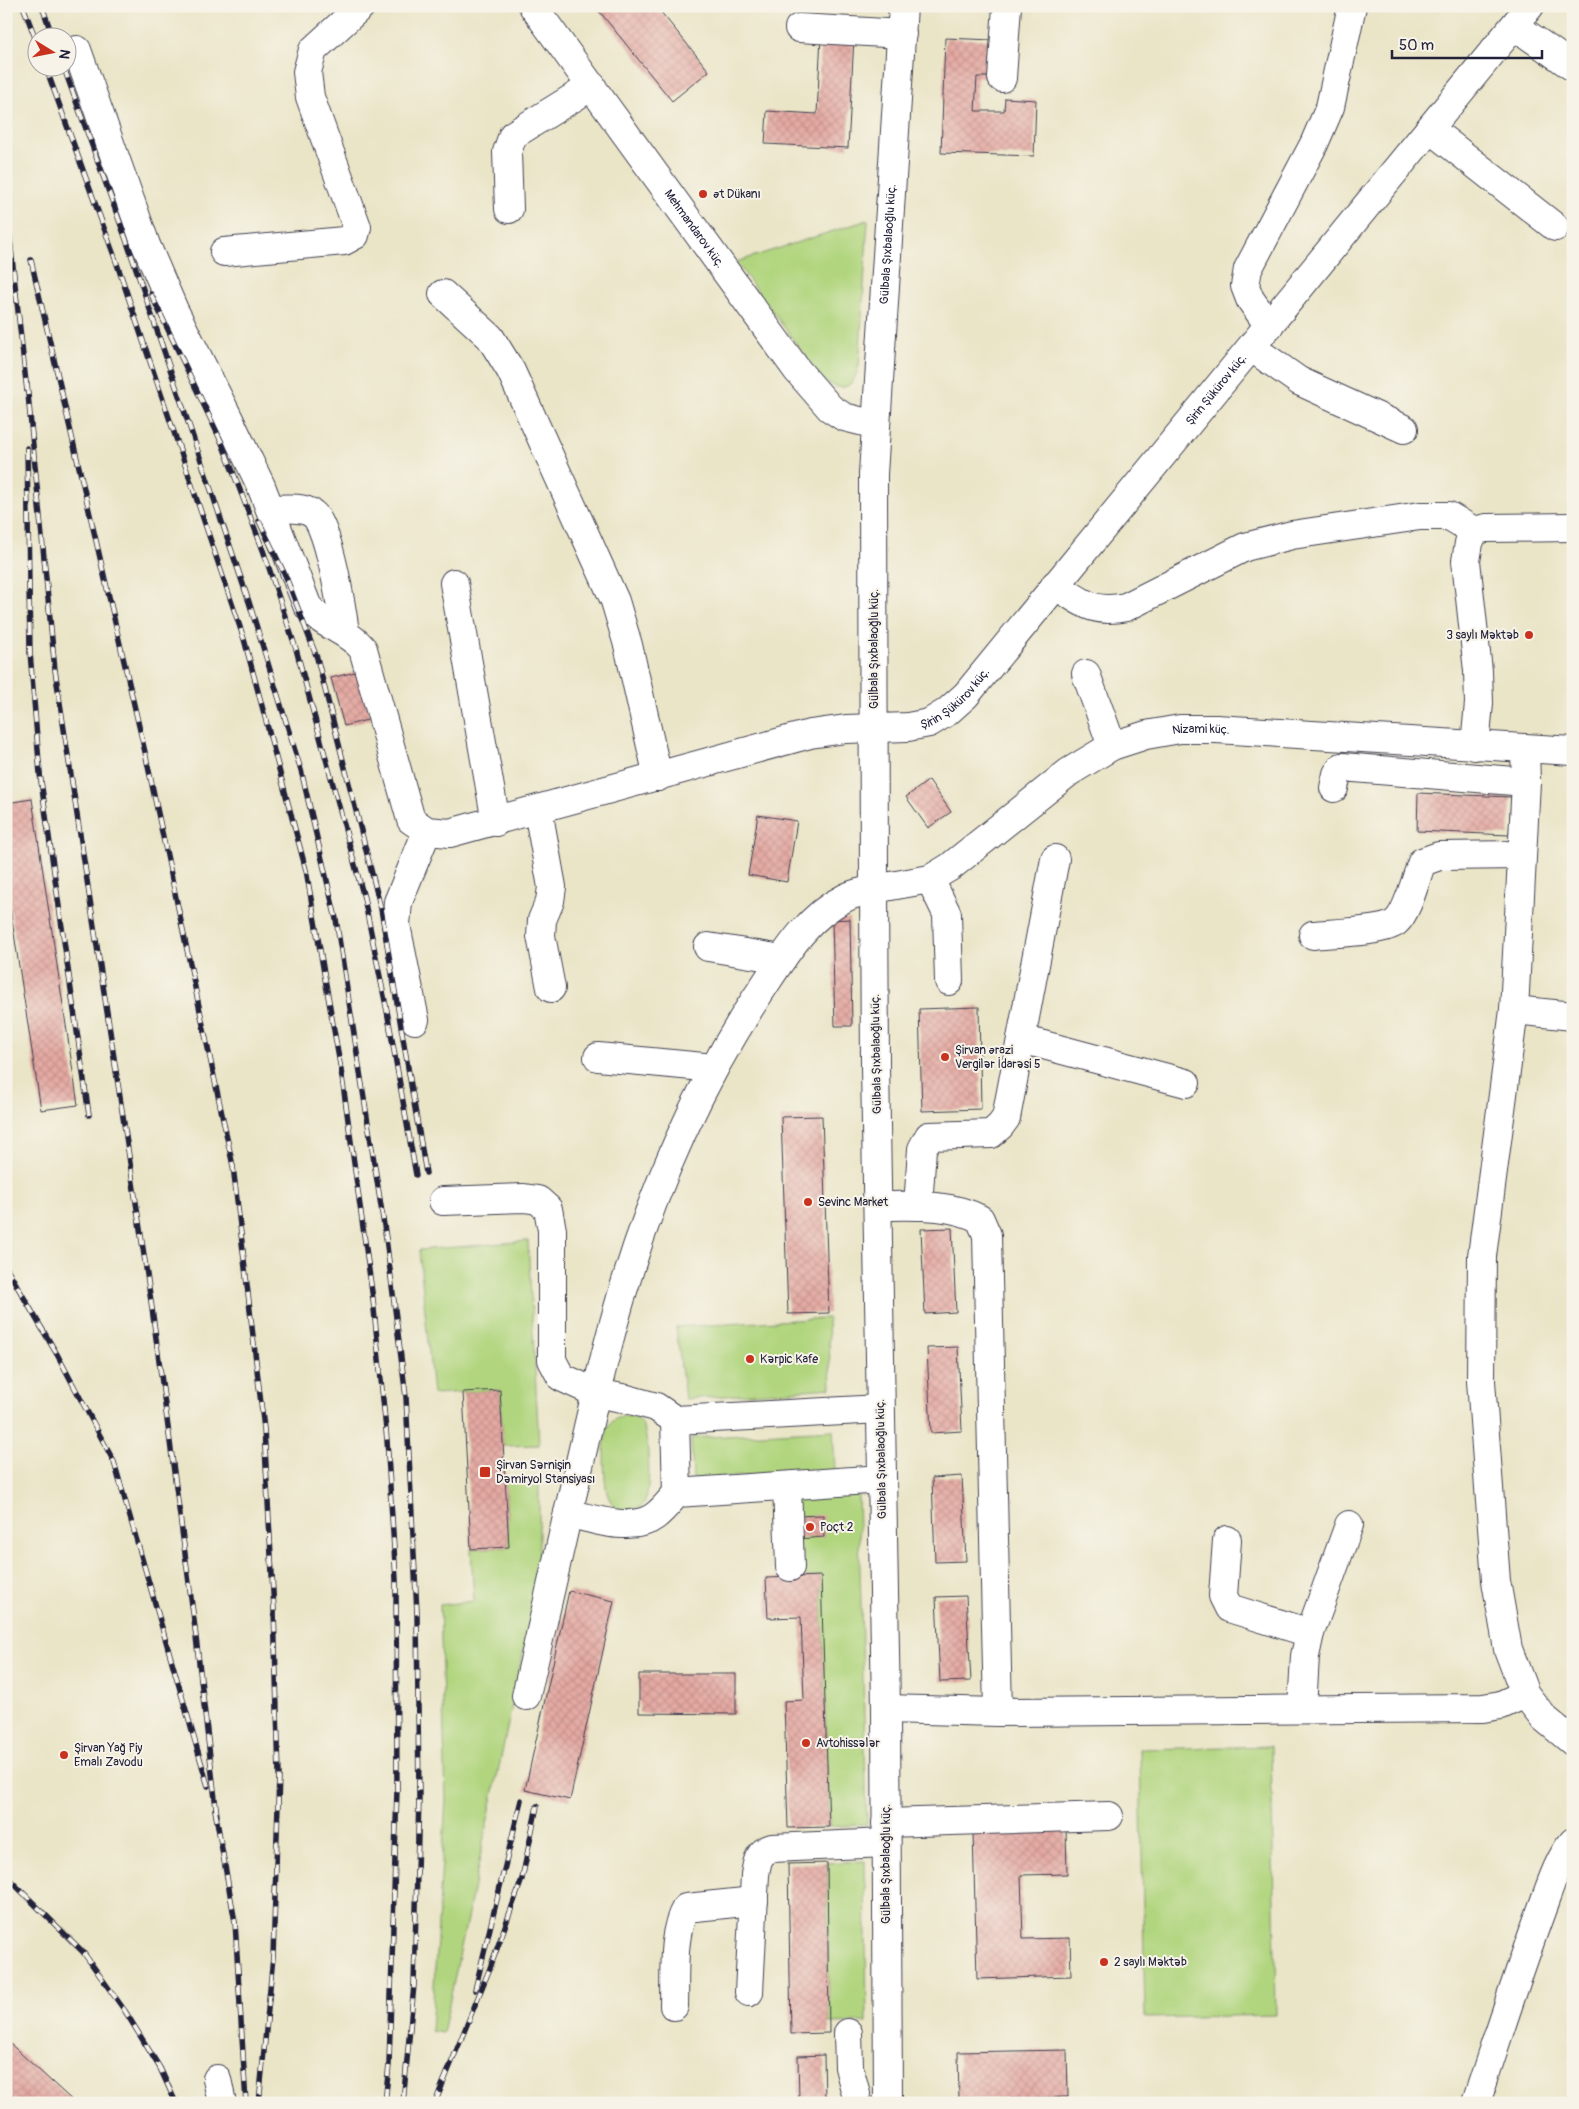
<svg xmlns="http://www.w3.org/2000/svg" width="1579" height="2109" font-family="Pangolin,sans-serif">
	<defs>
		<pattern id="building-cross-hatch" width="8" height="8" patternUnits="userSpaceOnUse" patternTransform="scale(1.25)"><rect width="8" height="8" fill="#e4a9a2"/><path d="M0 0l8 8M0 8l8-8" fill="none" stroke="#c3918c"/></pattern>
	</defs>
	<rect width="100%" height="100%" fill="#f7f3e8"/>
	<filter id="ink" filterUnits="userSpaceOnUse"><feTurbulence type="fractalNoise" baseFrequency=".02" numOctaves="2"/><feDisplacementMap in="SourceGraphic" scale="10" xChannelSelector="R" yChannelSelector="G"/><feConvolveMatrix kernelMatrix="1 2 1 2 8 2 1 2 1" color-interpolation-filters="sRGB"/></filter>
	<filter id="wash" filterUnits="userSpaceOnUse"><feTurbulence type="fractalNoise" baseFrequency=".0096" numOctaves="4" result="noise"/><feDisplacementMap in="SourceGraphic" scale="20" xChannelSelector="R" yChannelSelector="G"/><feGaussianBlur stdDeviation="1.12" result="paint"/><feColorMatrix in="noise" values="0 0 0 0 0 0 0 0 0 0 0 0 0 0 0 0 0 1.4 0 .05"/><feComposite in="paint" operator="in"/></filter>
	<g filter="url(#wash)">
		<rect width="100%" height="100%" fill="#eae5c7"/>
		<g fill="#b1d57e" stroke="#6a7c5c">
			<path d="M 868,220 L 859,366 C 852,389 844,393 823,380 L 736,262 Z"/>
			<path d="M 528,1241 L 539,1445 L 503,1446 L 500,1390 L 433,1394 L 419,1250 Z"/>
			<path d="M 828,1318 L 831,1388 L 685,1399 L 676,1327 Z"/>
			<path d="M 630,1415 C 634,1417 640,1419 642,1424 C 649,1436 652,1491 644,1503 C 640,1509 631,1511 624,1511 C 616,1510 608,1500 607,1492 C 604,1480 602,1437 608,1427 C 613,1418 621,1416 630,1415 Z"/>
			<path d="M 833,1430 L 835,1471 L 693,1479 L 691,1438 Z"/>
			<path d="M 539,1478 L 539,1577 L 443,2033 L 431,2031 L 446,1800 L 440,1605 L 474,1601 L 471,1549 L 509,1547 L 505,1480 Z"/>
			<path d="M 858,1495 L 867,1824 L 829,1827 L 821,1576 L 799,1577 L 795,1497 Z"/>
			<path d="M 1271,1746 L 1276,2015 L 1145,2018 L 1140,1749 Z"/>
			<path d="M 865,1861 L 867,2022 L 829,2023 L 827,1863 Z"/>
		</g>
		<g id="blocks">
			<g fill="url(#building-cross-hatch)">
				<path d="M 595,6 L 656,6 L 709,71 L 672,101 Z"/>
				<path d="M 794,6 L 820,6 L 820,9 L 794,8 Z"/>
				<path d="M 821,36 L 854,38 L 848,148 L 765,144 L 767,111 L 817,114 Z"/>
				<path d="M 945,38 L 993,40 L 991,77 L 977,77 L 975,111 L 1004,111 L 1005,98 L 1036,100 L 1034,156 L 941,153 Z"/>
				<path d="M 359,671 L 371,719 L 344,726 L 331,678 Z"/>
				<path d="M 929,780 L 951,812 L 928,828 L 906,797 Z"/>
				<path d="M 1418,793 L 1511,797 L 1509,835 L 1417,831 Z"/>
				<path d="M 32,799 L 78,1105 L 41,1110 L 6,881 L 6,803 Z"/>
				<path d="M 758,815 L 797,821 L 787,882 L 748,875 Z"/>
				<path d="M 850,919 L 852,1026 L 835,1026 L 832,920 Z"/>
				<path d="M 979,1007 L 981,1109 L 922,1111 L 919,1009 Z"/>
				<path d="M 822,1116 L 829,1313 L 788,1314 L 781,1117 Z"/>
				<path d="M 952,1228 L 956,1312 L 925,1314 L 921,1229 Z"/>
				<path d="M 958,1347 L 962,1431 L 931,1433 L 927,1348 Z"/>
				<path d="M 500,1390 L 509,1547 L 471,1549 L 463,1392 Z"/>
				<path d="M 962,1476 L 966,1561 L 935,1562 L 932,1478 Z"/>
				<path d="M 823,1515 L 824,1537 L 798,1539 L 796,1516 Z"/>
				<path d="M 821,1576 L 829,1827 L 788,1828 L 784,1701 L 804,1700 L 801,1617 L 768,1618 L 766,1578 Z"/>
				<path d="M 569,1591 L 614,1601 L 570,1800 L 525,1790 Z"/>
				<path d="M 966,1596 L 971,1681 L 940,1682 L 936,1597 Z"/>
				<path d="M 639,1674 L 736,1674 L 736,1714 L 639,1713 Z"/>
				<path d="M 1066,1829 L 1067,1874 L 1021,1875 L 1023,1939 L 1070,1938 L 1071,1976 L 977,1979 L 973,1832 Z"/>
				<path d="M 827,1863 L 829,2033 L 791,2034 L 788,1864 Z"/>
				<path d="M 6,2040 L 75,2103 L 6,2103 Z"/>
				<path d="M 1067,2050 L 1068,2097 L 959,2100 L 958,2052 Z"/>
				<path d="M 824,2055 L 825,2099 L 799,2100 L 798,2056 Z"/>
			</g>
		</g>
	</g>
	<g filter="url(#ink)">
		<use href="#blocks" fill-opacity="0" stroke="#403f50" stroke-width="1"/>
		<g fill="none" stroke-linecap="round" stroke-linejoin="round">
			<g stroke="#403f50" stroke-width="30">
				<g id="minor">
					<path id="s1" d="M 533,6 L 797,370 L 830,408 L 844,417 L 876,425"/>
					<path d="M 1515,26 L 1573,67"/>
					<path d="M 799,28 L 902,34"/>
					<path id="s2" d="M 77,50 L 146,245 L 174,310 L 227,415 L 261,486 L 307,605 C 321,626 347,629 363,649 L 411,820 L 427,831 L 450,833 L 810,734 L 846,729 L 908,727 L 929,723 L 947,712 L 966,695 L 1530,6"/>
					<path d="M 1002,78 L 1007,6"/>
					<path d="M 1430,129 L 1555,227"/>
					<path d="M 509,209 L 507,152 L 513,135 L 592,86"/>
					<path d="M 224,252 L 344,241 L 355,235 L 357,227 L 310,97 L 307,72 L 313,50 L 361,6"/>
					<path d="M 443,294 L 490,337 L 511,371 L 615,601 L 628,645 L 658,777"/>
					<path d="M 1269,326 L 1250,299 L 1245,286 L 1248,269 L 1314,144 L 1330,107 L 1352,6"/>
					<path d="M 1252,348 L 1299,381 L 1404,429"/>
					<path d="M 270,509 C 283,509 302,506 313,514 C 329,525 342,611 345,632"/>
					<path d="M 454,583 L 496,822"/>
					<path d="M 1055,585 C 1082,602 1092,614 1126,607 L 1245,547 L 1292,535 L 1420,516 L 1449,516 L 1474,531"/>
					<path d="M 1086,674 L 1112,746"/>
					<path d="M 1475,746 L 1479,703 L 1478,671 L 1466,561 L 1469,543 L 1474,531 L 1486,528 L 1573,527"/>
					<path d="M 1525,749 L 1526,782 L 1514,1010 L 1482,1256 L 1481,1381 L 1496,1581 L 1508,1649 L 1525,1694 L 1544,1718 L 1573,1742"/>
					<path d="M 1334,788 L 1337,774 L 1342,767 L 1526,782"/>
					<path d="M 538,810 L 552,887 L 550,901 L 542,920 L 541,936 L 551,988"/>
					<path d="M 930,879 L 947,914 L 949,981"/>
					<path d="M 1313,935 C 1330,933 1385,932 1396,922 C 1408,912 1416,877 1422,862 L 1439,856 L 1521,855"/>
					<path d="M 708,947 L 782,959"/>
					<path d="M 1514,1010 L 1573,1016"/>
					<path d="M 415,1020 L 396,925 L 398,902 L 427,831"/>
					<path d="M 1021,1039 L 1186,1083"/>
					<path d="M 598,1057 L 714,1068"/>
					<path d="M 443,1201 L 524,1198 L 538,1200 L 548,1209 L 552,1230 L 552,1360 L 561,1377 L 596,1393 L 627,1399 L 656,1407 L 675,1420 L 880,1409"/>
					<path d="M 879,1206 C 912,1206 950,1203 980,1219 L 987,1235 L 998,1712"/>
					<path d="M 918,1206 L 922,1149 L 929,1136 L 991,1134 L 1000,1126 L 1006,1118 L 1055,859"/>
					<path d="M 675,1420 L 677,1493"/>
					<path id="s3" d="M 882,1479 L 677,1493 C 670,1501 663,1510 655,1516 C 633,1533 592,1519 568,1513 C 583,1451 596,1388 613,1326 C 644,1211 691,1098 756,998 C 781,961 804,918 845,898 C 854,893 865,892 874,889 L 873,474 L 903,6"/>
					<path d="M 787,1486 L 790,1567"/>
					<path d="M 1227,1540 L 1223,1596 L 1229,1608 L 1310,1633"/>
					<path d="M 526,1696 L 568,1513"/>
					<path d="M 886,1709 L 998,1712 L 1483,1708 L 1501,1705 L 1525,1694"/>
					<path d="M 1302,1709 L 1305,1656 L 1310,1633 L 1349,1525"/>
					<path d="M 886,1823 L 1109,1816"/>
					<path d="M 749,1992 L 755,1875 C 757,1862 758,1852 772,1848 L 886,1843"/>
					<path d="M 674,2006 C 675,1978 671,1932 686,1908 L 754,1901"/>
					<path d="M 848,2033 L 849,2067 L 856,2094"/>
					<path d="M 217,2079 L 222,2103"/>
					<path d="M 1476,2103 C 1497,2038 1518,1974 1541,1911 C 1549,1890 1558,1859 1573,1842"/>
				</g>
			</g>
			<g stroke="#403f50" stroke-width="30">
				<g id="major">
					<path id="s4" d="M 888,2103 L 886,1709 L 875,1066 L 874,889 L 930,879 L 950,867 L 1069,772 L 1112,746 L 1146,735 L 1180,729 L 1216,729 L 1573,751"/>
				</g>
			</g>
			<use href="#minor" stroke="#fff" stroke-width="28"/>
			<use href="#major" stroke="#fff" stroke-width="28"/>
			<g stroke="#22223b" stroke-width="5.5">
				<g id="rail">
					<path d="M 23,6 L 38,45"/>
					<path d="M 42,6 L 53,38"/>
					<path d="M 46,68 L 116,261 L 244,639 L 306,870 L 341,1070 L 373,1299 L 387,1440 L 396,1579 L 397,1789 L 389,2065 L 385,2103"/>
					<path d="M 64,68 L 127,242 L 249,602 L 301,770 L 336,919 L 386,1238 L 406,1397 L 417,1613 L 419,1797 L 414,1985 L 403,2103"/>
					<path d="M 6,204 L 27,391"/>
					<path d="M 31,260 L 145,752 L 233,1166 L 264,1429 L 274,1610 L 279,1775 L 273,1957 L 259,2103"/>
					<path d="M 151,294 L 222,443 L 263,550 L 296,649 L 364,898 L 387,1011 L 416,1175"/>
					<path d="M 27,384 L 55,670 L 151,1301 L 194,1620 L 217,1816"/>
					<path d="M 27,448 L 30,652 L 40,774 L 89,1115"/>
					<path d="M 259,521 L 286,577 L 317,658 L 381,909 L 426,1173"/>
					<path d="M 6,1267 L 58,1356 L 114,1462 L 208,1786"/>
					<path d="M 215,1810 L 235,1922 L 246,2103"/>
					<path d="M 6,1876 L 83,1952 L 125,2011 L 160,2068 L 176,2103"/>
					<path d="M 475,1990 L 521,1800"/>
					<path d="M 435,2103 L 490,1968 L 522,1879 L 537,1806"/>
				</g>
			</g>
			<use href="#rail" stroke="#f7f3e8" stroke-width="4" stroke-dasharray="11" stroke-linecap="butt"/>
		</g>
	</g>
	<g fill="#c8321e" stroke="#f7f3e8" stroke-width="2">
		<circle cx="703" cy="194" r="5"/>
		<circle cx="1529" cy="635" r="5"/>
		<circle cx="945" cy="1057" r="5"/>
		<circle cx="808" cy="1202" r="5"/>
		<circle cx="750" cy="1359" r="5"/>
		<rect x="479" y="1466" width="12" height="12" rx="2.5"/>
		<circle cx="810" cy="1527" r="5"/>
		<circle cx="806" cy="1743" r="5"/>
		<circle cx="64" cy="1755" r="5"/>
		<circle cx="1104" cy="1962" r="5"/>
	</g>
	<g text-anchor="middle" stroke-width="4" stroke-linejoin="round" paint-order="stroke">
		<g font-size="12" fill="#22223b" stroke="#f7f3e8" text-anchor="start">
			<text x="713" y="198">Ət Dükanı</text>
			<text x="1519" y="639" text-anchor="end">3 saylı Məktəb</text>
			<text x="955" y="1054">Şirvan Ərazi<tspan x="955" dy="14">Vergilər İdarəsi 5</tspan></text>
			<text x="818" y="1206">Sevinc Market</text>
			<text x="760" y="1363">Kərpic Kafe</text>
			<text x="496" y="1469">Şirvan Sərnişin<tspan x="496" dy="14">Dəmiryol Stansiyası</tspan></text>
			<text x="820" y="1531">Poçt 2</text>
			<text x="816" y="1747">Avtohissələr</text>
			<text x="74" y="1752">Şirvan Yağ Piy<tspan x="74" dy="14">Emalı Zavodu</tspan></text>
			<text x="1114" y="1966">2 saylı Məktəb</text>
		</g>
		<g font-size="12" fill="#22223b" stroke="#f7f3e8">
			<text dy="4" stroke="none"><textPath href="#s1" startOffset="275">Mehmandarov küç.</textPath></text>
			<text dy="4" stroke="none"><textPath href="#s3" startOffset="1690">Gülbala Şıxbalaoğlu küç.</textPath></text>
			<text dy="4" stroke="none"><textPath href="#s2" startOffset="1828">Şirin Şükürov küç.</textPath></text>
			<text transform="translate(874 649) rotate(-90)" y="4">Gülbala Şıxbalaoğlu küç.</text>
			<text dy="4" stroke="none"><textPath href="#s2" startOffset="1422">Şirin Şükürov küç.</textPath></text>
			<text dy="4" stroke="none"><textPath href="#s4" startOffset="1588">Nizami küç.</textPath></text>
			<text transform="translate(876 1054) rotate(-91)" y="4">Gülbala Şıxbalaoğlu küç.</text>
			<text transform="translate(881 1459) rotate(-91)" y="4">Gülbala Şıxbalaoğlu küç.</text>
			<text transform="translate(886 1864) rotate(-90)" y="4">Gülbala Şıxbalaoğlu küç.</text>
		</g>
	</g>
	<rect width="1579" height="2109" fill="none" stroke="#f7f3e8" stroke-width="25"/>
	<g transform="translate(52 52) rotate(100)"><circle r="24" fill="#f7f3e8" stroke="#a29fa3"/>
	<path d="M0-4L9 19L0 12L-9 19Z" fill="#c8321e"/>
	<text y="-8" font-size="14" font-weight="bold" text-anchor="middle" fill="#22223b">N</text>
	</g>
	<path d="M1392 50v8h150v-8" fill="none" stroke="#22223b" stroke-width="2.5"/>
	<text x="1399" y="50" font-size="15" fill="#22223b" stroke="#f7f3e8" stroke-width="4" paint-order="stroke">50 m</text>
</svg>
